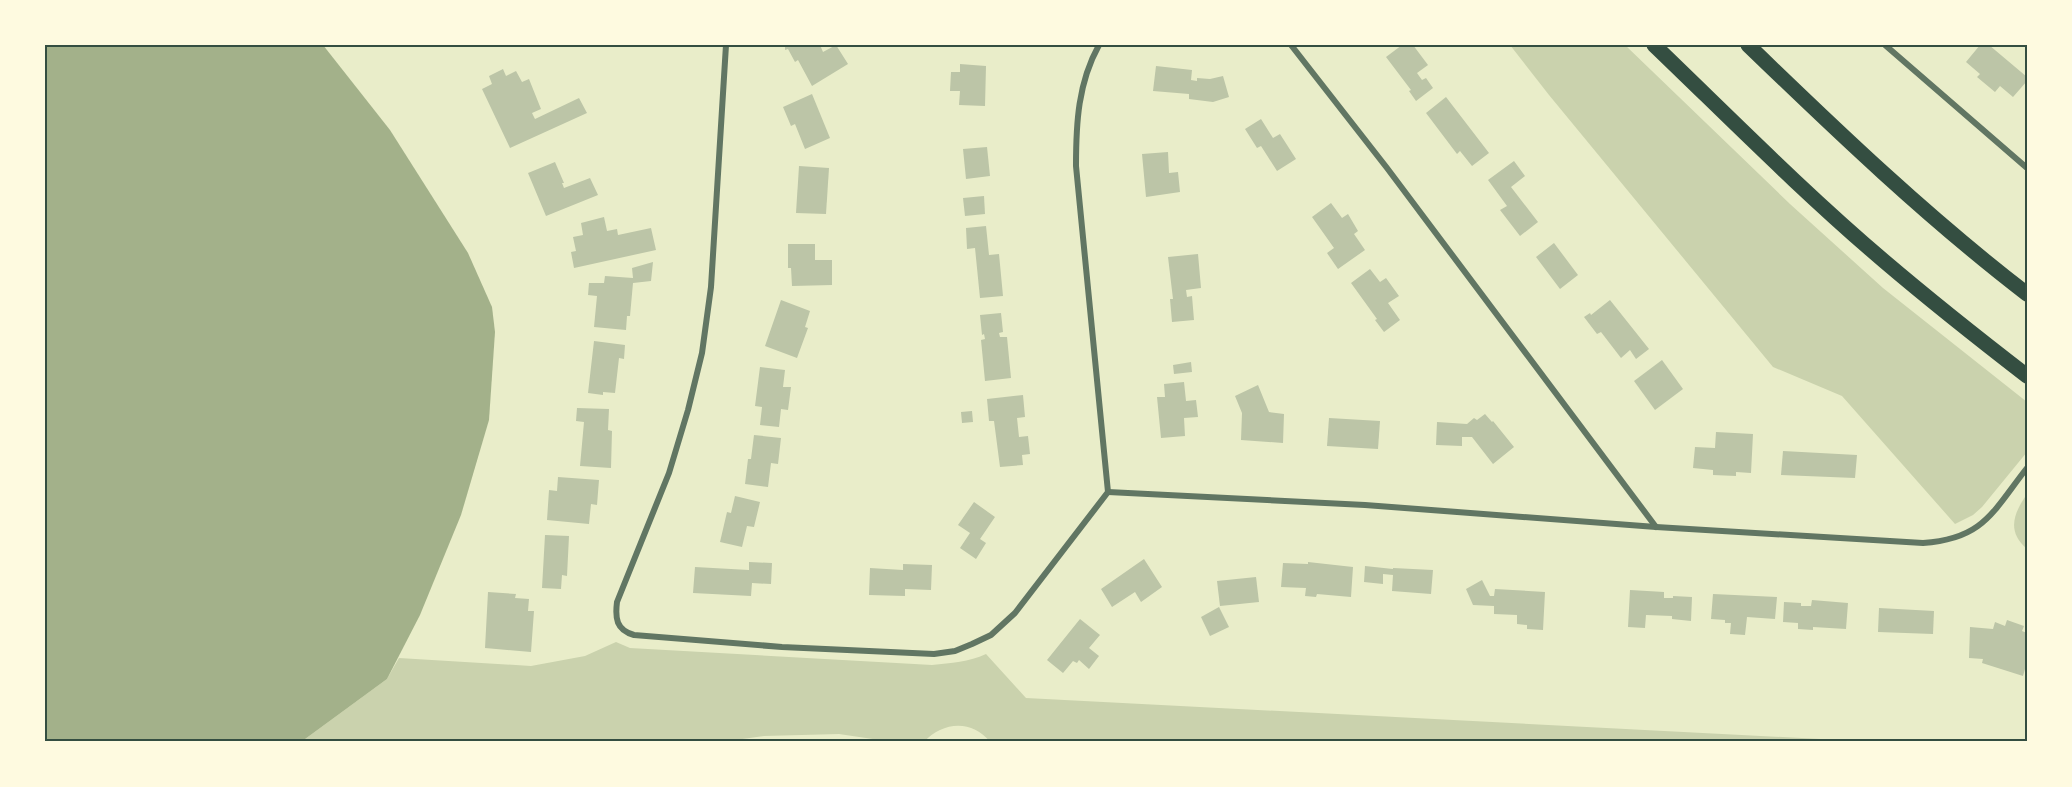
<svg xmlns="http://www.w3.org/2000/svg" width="2072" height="787" font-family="'Sofia Sans Condensed',sans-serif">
	<rect width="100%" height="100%" fill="#e9edc9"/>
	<g fill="#cad2ad">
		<path d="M 1510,45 L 1625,45 L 1790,204 L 1883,288 L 2027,402 L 2027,452 L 1982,507 L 1973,515 L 1955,524 L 1842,396 L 1773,367 L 1549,95 Z"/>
		<path d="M 2027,494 L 2027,549 C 2006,531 2014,513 2027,494 Z"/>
		<path d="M 616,642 L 630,648 L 932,665 C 951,663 969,662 986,654 L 1026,698 L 1878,742 L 1515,742 L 1507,739 L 1496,742 L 990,742 C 972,719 942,722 924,742 L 893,742 L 839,734 L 764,736 L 721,742 L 301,742 L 387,679 L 399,658 L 531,666 L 585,656 Z"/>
	</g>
	<path fill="#a3b18a" d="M 45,45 L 323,45 L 390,130 L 468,253 L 492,307 L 495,332 L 489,420 L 461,515 L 420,615 L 387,679 L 301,742 L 45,742 Z"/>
	<g fill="#bcc5a7">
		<path d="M 785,45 L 820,45 L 823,52 L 836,45 L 848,64 L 812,86 L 798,60 L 795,62 L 788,49 L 785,50 Z"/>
		<path d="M 1402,45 L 1413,45 L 1428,65 L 1417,73 L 1422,80 L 1426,78 L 1433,88 L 1416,101 L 1409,91 L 1411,90 L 1386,57 Z"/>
		<path d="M 1980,45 L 1989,45 L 2027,77 L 2027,81 L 2013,97 L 2000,86 L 1995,92 L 1977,77 L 1980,74 L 1966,62 Z"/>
		<path d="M 960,64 L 986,66 L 985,106 L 959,105 L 960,91 L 950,91 L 951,72 L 960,72 Z"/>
		<path d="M 1156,66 L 1192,70 L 1191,80 L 1197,81 L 1197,78 L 1210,79 L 1223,76 L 1229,97 L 1213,102 L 1189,99 L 1189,94 L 1153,91 Z"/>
		<path d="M 503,69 L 506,76 L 516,71 L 522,82 L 529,79 L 541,109 L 532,113 L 535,119 L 579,98 L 587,113 L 510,148 L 482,89 L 492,84 L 489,76 Z"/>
		<path d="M 812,94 L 830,138 L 805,149 L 795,124 L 791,126 L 783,107 Z"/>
		<path d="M 1446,97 L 1489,153 L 1472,166 L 1460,151 L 1457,154 L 1426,113 Z"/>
		<path d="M 1261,119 L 1273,138 L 1280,134 L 1296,159 L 1277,171 L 1261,146 L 1257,148 L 1245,129 Z"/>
		<path d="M 987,147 L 990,176 L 966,179 L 963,149 Z"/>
		<path d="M 1168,152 L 1169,173 L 1178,172 L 1180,192 L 1146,197 L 1142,154 Z"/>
		<path d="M 1514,161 L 1525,176 L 1511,187 L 1538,222 L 1520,236 L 1500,210 L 1507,206 L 1488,180 Z"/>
		<path d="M 555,162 L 564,183 L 562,183 L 564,188 L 590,178 L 598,195 L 546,216 L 528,173 Z"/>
		<path d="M 799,166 L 829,168 L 826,214 L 796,213 Z"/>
		<path d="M 984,196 L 985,214 L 965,216 L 963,198 Z"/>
		<path d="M 1331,203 L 1342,218 L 1348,214 L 1358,231 L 1354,234 L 1365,250 L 1338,269 L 1327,253 L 1334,248 L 1312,217 Z"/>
		<path d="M 604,217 L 607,231 L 617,229 L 618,235 L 651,228 L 656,250 L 574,268 L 571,252 L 576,251 L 573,237 L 583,235 L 581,223 Z"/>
		<path d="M 986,226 L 989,255 L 999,254 L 1003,296 L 980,298 L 975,248 L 967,249 L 966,228 Z"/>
		<path d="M 1554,243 L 1578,275 L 1560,289 L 1536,257 Z"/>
		<path d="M 788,244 L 815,244 L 815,260 L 832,260 L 832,285 L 792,286 L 791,268 L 788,268 Z"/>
		<path d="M 1198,254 L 1201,288 L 1186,290 L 1187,297 L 1192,296 L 1194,320 L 1172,322 L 1170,299 L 1173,299 L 1168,257 Z"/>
		<path d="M 653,262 L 651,281 L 633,283 L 630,316 L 627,316 L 626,330 L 594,327 L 597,296 L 588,295 L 589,283 L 604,283 L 605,276 L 633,278 L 632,268 Z"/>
		<path d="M 1370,269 L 1380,282 L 1386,278 L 1399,296 L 1388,303 L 1400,320 L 1384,332 L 1375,320 L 1377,319 L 1351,283 Z"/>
		<path d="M 781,300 L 810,311 L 805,327 L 808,328 L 797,358 L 765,346 Z"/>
		<path d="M 1610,300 L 1649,349 L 1636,359 L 1630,350 L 1621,358 L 1601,332 L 1597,334 L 1584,317 L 1590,313 L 1591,315 Z"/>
		<path d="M 1001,313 L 1003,332 L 999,333 L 1000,337 L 1007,337 L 1011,378 L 985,381 L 981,340 L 985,339 L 984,334 L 982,335 L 980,315 Z"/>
		<path d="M 594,341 L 625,345 L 624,359 L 619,358 L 615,393 L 603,392 L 603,395 L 588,393 Z"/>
		<path d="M 1662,360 L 1683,389 L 1655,410 L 1634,381 Z"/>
		<path d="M 1191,362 L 1192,372 L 1174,374 L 1173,365 Z"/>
		<path d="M 760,367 L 785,370 L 783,387 L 791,387 L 788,410 L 781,409 L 779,427 L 760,425 L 762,407 L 755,406 Z"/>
		<path d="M 1184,382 L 1186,401 L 1196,400 L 1198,417 L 1184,418 L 1185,436 L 1161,438 L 1157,397 L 1165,397 L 1164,384 Z"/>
		<path d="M 1258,385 L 1269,412 L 1284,414 L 1283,443 L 1241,440 L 1242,413 L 1235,396 Z"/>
		<path d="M 1023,395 L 1025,417 L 1017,418 L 1019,437 L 1028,436 L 1030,454 L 1022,455 L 1023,465 L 1000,467 L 994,421 L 989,421 L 987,399 Z"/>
		<path d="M 577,408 L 609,409 L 608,430 L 612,431 L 611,468 L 580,466 L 584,422 L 576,421 Z"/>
		<path d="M 972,411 L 973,422 L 962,423 L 961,412 Z"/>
		<path d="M 1485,414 L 1492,422 L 1493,421 L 1514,447 L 1493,464 L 1472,437 L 1462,437 L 1462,446 L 1436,445 L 1437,422 L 1467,424 L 1474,418 L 1477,420 Z"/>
		<path d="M 1329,418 L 1380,421 L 1378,449 L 1327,446 Z"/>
		<path d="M 1716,432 L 1753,434 L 1751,473 L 1736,472 L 1736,476 L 1713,475 L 1713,470 L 1693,468 L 1695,447 L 1715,448 Z"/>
		<path d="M 754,435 L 781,438 L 778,464 L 771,463 L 768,487 L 745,484 L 748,459 L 751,459 Z"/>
		<path d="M 1783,451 L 1857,455 L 1855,478 L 1781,475 Z"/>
		<path d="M 558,477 L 599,480 L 597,505 L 591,504 L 589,524 L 547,520 L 549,490 L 557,491 Z"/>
		<path d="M 735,496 L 760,502 L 754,527 L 747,526 L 742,547 L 720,542 L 727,512 L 731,513 Z"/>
		<path d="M 974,502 L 995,517 L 980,539 L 986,543 L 976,559 L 960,548 L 970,533 L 958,525 Z"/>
		<path d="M 545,535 L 569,536 L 567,576 L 562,575 L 561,589 L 542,588 Z"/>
		<path d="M 1144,559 L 1162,587 L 1141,602 L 1135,592 L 1112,607 L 1101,589 Z"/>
		<path d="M 749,562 L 772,563 L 771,584 L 752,583 L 751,596 L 693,593 L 695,567 L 749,570 Z"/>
		<path d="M 1308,562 L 1353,567 L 1351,597 L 1317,594 L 1316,597 L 1305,596 L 1306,588 L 1281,587 L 1283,563 L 1308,564 Z"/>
		<path d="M 903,564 L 932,565 L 931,590 L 905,589 L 905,596 L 869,595 L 870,568 L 903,570 Z"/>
		<path d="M 1365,566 L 1393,569 L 1393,568 L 1433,570 L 1431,594 L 1392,591 L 1393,575 L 1383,574 L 1383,584 L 1364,582 Z"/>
		<path d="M 1256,577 L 1259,602 L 1220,606 L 1217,581 Z"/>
		<path d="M 1482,580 L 1490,596 L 1494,596 L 1495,589 L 1545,592 L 1543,630 L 1527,629 L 1527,625 L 1517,624 L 1517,615 L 1494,614 L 1494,606 L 1473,605 L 1466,589 Z"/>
		<path d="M 1630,590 L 1664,592 L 1664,598 L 1673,598 L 1673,596 L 1692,597 L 1691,621 L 1672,619 L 1672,616 L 1646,615 L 1645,628 L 1628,627 Z"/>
		<path d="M 488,592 L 516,594 L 515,598 L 529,599 L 528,611 L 534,611 L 531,652 L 485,648 Z"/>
		<path d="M 1713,594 L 1777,597 L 1775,619 L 1747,617 L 1745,635 L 1730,634 L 1731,623 L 1725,623 L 1725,620 L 1711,619 Z"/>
		<path d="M 1812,600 L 1848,603 L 1846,629 L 1813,627 L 1813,630 L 1798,629 L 1798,623 L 1783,622 L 1784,602 L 1801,603 L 1801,606 L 1811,606 Z"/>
		<path d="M 1219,607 L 1229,627 L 1210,636 L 1201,617 Z"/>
		<path d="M 1879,608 L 1934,611 L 1933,634 L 1878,632 Z"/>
		<path d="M 1080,619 L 1100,635 L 1089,648 L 1099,656 L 1089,669 L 1079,660 L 1077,663 L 1073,661 L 1063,673 L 1047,660 Z"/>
		<path d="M 2007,620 L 2024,626 L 2022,631 L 2027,633 L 2027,662 L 2023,676 L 1982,663 L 1983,659 L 1969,658 L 1970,627 L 1993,629 L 1995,622 L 2005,626 Z"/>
	</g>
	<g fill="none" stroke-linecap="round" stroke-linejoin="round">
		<g stroke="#617663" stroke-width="6">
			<path d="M 726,45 L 711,287 L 702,353 L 688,410 L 669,473 L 617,602 C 615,618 616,630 634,635 L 782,647 L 934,654 L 955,651 L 972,644 L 991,635 L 1015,613 L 1108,492 L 1076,166 C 1076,123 1078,83 1099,45"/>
			<path d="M 1291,45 L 1387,168 L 1656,527"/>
			<path d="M 1885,45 L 2027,168"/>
			<path d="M 1108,492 L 1365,505 L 1656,527 L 1923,543 C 1984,539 1993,511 2027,468"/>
		</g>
		<g stroke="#344e41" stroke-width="15">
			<path d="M 1654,45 C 1730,118 1804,193 1884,261 C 1931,301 1979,339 2027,376"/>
			<path d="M 1748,45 C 1838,132 1928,218 2027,294"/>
		</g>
	</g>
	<rect width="2072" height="787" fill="none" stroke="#fefae0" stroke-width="93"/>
	<rect x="46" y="46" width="1980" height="694" fill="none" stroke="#344e41" stroke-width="2"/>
</svg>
